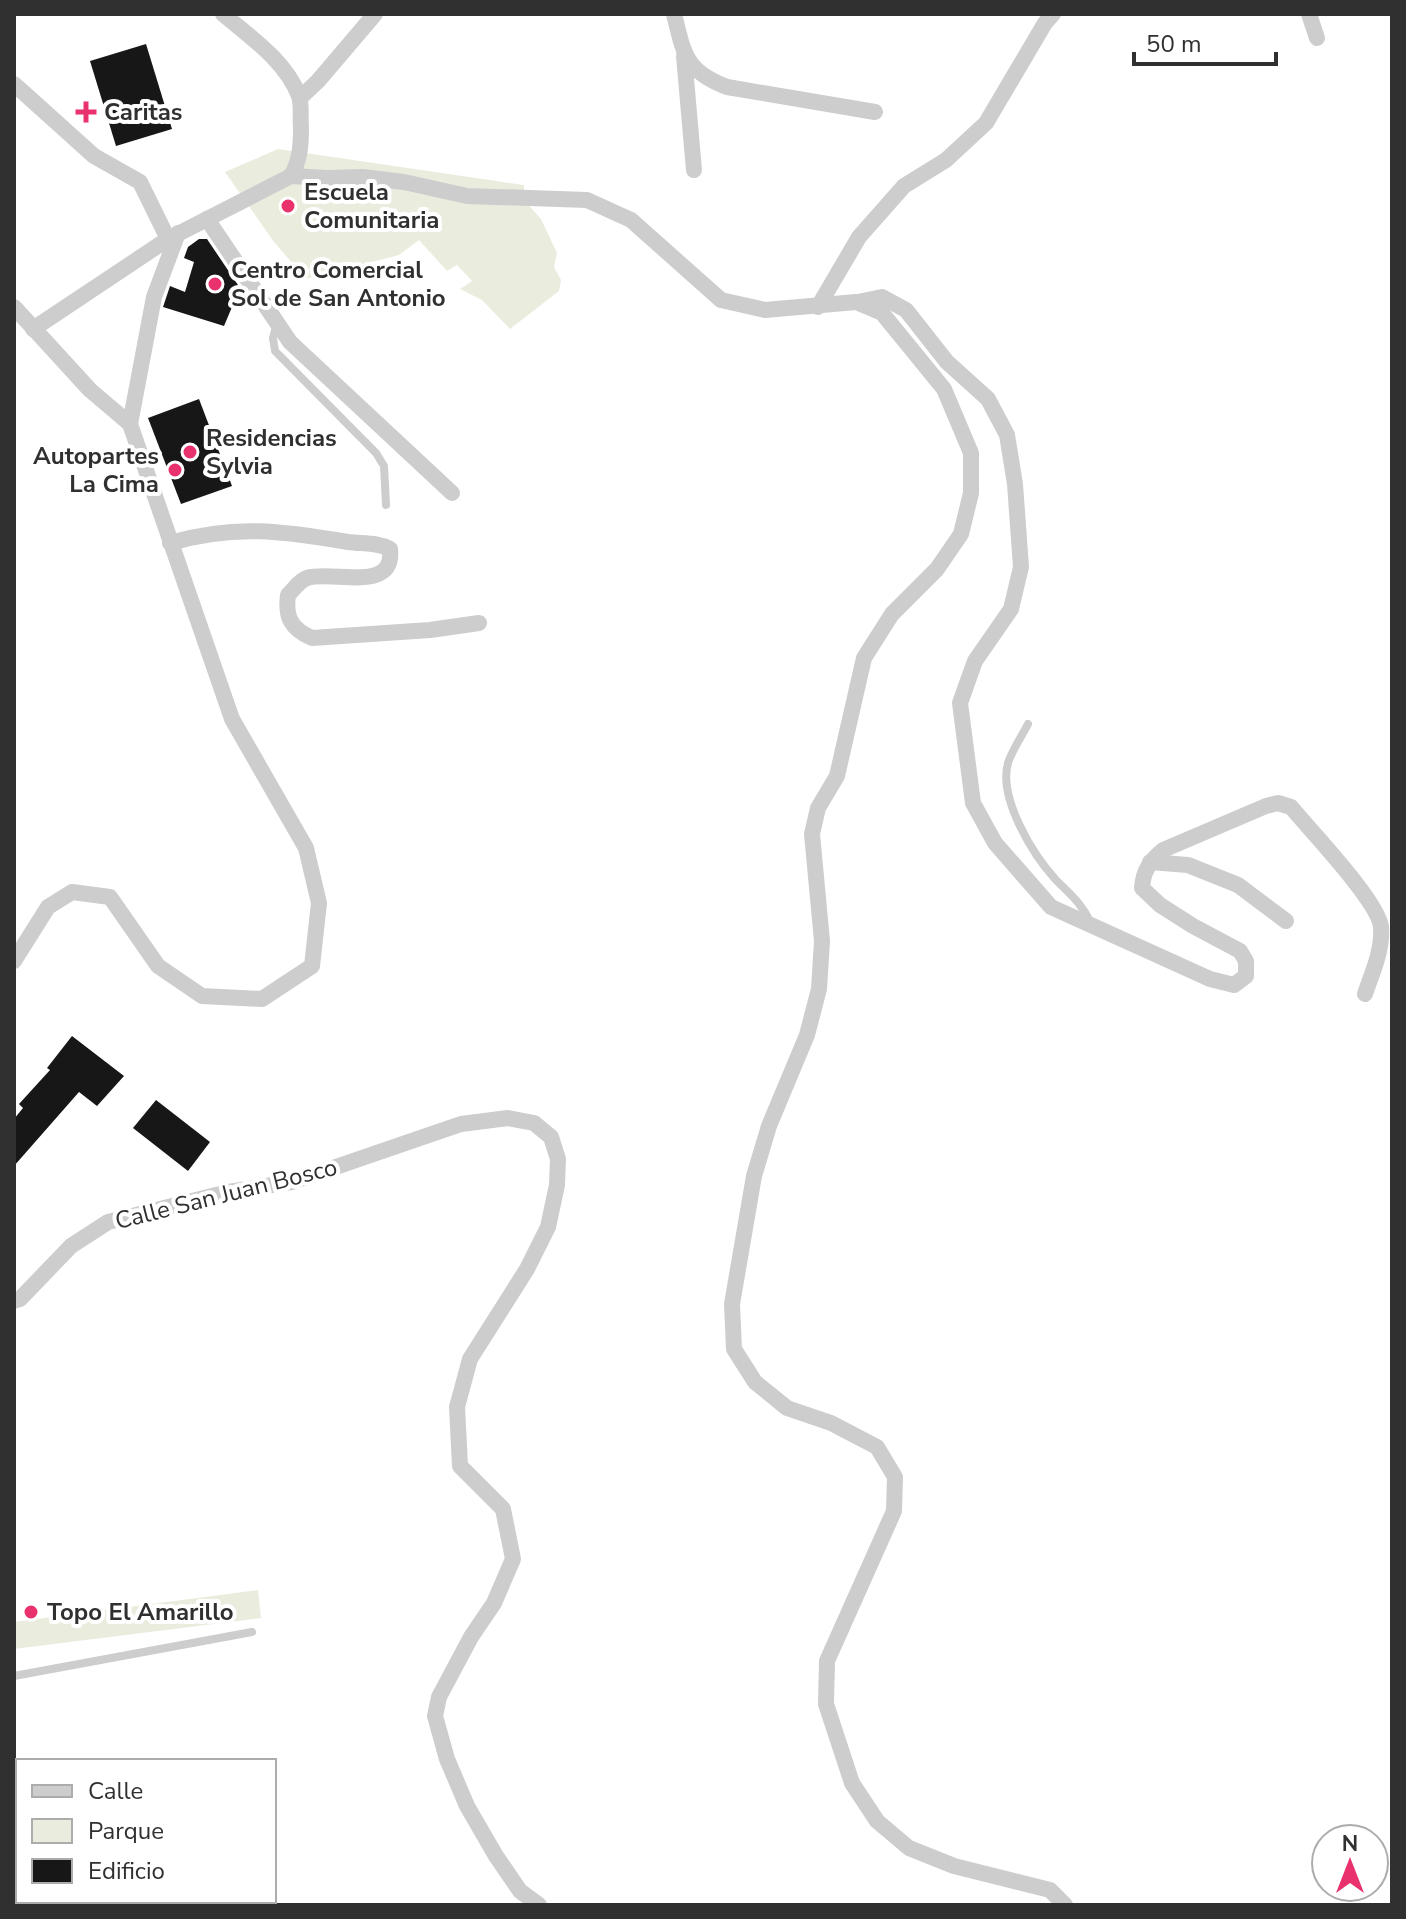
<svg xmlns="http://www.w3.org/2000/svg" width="1406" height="1919" font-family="'Nunito Sans',sans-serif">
	<rect width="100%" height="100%" fill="#fff"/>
	<g fill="#eaedde">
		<path d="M 278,149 L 524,185 L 524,200 L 541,219 L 557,253 L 554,267 L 561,280 L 559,291 L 510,329 L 482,300 L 460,289 L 472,281 L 457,265 L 447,271 L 419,240 L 399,255 L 306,279 L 274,242 L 225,172 Z"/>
		<path d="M 258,1590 L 261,1618 L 14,1649 L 14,1622 Z"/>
	</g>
	<g fill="#171717">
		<path d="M 146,44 L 172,129 L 116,146 L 90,61 Z"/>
		<path d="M 199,239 L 207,239 L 240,288 L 224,326 L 163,307 L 170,286 L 185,292 L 194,262 L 184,258 L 188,247 Z"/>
		<path d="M 199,399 L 232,486 L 181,504 L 148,418 Z"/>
		<path d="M 72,1036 L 124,1076 L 97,1106 L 79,1092 L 14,1166 L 14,1119 L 23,1108 L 19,1104 L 50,1070 L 47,1068 Z"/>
		<path d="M 156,1100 L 210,1142 L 188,1171 L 133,1128 Z"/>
	</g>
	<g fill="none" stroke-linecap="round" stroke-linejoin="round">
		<g stroke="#cdcdcd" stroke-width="8">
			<path d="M 277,323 L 273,338 L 275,351 L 376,453 L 384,466 L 386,505"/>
			<path d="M 1028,724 C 1022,736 1012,750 1008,763 C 998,798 1033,855 1056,880 C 1072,896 1081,903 1091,923"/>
			<path d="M 14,1676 L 252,1632"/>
		</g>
		<g stroke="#cdcdcd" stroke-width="16">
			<path d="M 223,14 C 250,37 286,61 299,96 C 302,105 300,118 301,128 C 301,145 300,161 291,176"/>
			<path d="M 674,14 C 684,54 685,71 727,87 L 875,112"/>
			<path d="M 1309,14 L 1317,38"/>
			<path d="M 684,56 L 694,170"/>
			<path d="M 14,84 L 94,156 L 140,182 L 168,239"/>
			<path d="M 300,98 L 318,81 L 375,14"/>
			<path d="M 207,219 L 290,342 L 452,493"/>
			<path d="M 858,302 L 882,297 L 906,310 L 947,362 L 988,399 L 1007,435 L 1015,484 L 1021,567 L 1011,609 L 975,661 L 960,703 L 973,803 L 995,843 L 1051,907 L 1210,979 L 1234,985 L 1246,976 L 1246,961 L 1240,951 L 1193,926 L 1160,905 L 1142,888 C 1143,871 1150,861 1163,850 L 1266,806 L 1278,803 L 1291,807 C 1310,830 1379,902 1381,927 C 1383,950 1372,973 1365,994"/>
			<path d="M 14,307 L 90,390 L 130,424"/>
			<path d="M 818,307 L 859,237 L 904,186 L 946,160 L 986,123 L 1045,23 L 1053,14"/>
			<path d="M 33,329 L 168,239 L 291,176 L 327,178 L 363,177 L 404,182 L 467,196 L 587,200 L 631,220 L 721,300 L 765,310 L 856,302 L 882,313 L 944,389 L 971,453 L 971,493 L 961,534 L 937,569 L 892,614 L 864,658 L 837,776 L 818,808 L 812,834 L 822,941 L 819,989 L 807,1035 L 769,1126 L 754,1176 L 732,1304 L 734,1349 L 755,1382 L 787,1408 L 831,1423 L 877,1447 L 895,1477 L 894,1511 L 827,1661 L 826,1704 L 852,1783 L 877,1821 L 909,1848 L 954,1866 L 1050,1890 L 1065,1905"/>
			<path d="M 130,424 L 154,297 L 178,233"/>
			<path d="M 170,543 C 235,524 283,531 348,542 C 363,544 377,542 390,549 C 395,594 333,570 307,578 C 300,580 293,590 288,595 C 285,617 291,629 312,638 L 430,630 L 479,623"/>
			<path d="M 1150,862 L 1188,865 L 1238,885 L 1286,921"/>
			<path d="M 14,961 L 48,907 L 72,892 L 110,897 L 158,966 L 202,996 L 262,999 L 312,966 L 319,903 L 306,848 L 232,719 L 130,424"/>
			<path d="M 14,1301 L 20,1299 L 71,1246 L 108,1222 L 228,1192 L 292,1182 L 461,1124 L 508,1118 L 534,1123 L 551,1137 L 558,1159 L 557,1185 L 548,1227 L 527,1269 L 470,1359 L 457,1407 L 460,1466 L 503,1509 L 513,1559 L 494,1603 L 471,1637 L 439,1697 L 435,1716 L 447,1759 L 467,1806 L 496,1856 L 520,1891 L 539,1905"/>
		</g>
	</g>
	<g fill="#e8316d" stroke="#fff" stroke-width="3">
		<path d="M82 100h8v8h8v8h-8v8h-8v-8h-8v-8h8z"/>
		<circle cx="288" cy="206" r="8"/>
		<circle cx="215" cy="284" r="8"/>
		<circle cx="190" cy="452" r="8"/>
		<circle cx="175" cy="470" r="8"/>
		<circle cx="31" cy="1612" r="8"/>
	</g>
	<g text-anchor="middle" stroke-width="8" stroke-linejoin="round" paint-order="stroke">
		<g font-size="24" font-weight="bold" fill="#303030" stroke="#fff" text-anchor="start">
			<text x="104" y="120">Caritas</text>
			<text x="304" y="200">Escuela<tspan x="304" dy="28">Comunitaria</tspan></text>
			<text x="231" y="278">Centro Comercial<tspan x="231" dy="28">Sol de San Antonio</tspan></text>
			<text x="206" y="446">Residencias<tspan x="206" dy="28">Sylvia</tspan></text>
			<text x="159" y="464" text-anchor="end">Autopartes<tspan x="159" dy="28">La Cima</tspan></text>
			<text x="47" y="1620">Topo El Amarillo</text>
		</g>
		<g font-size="24" fill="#303030" stroke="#fff">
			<text transform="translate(226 1194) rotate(-14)" y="8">Calle San Juan Bosco</text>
		</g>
	</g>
	<rect width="1406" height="1919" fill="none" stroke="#303030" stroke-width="32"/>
	<rect x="16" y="1759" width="260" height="144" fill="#ffffff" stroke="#acacac" stroke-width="2"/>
	<rect x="32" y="1785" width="40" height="12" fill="#cdcdcd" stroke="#acacac" stroke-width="2"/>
	<text x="88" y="1799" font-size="24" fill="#303030">Calle</text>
	<rect x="32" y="1819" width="40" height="24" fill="#eaedde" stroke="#acacac" stroke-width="2"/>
	<text x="88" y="1839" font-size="24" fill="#303030">Parque</text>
	<rect x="32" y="1859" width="40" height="24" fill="#171717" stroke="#acacac" stroke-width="2"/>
	<text x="88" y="1879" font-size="24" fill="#303030">Edificio</text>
	<g transform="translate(1350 1863)"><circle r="38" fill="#ffffff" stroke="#acacac" stroke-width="2"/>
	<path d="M0-6L14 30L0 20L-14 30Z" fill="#e8316d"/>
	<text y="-12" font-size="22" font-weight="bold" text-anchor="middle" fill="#303030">N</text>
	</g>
	<path d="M1134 52v12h142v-12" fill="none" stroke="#303030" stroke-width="4"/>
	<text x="1146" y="52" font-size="24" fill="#303030" stroke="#ffffff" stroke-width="6" paint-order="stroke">50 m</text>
</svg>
